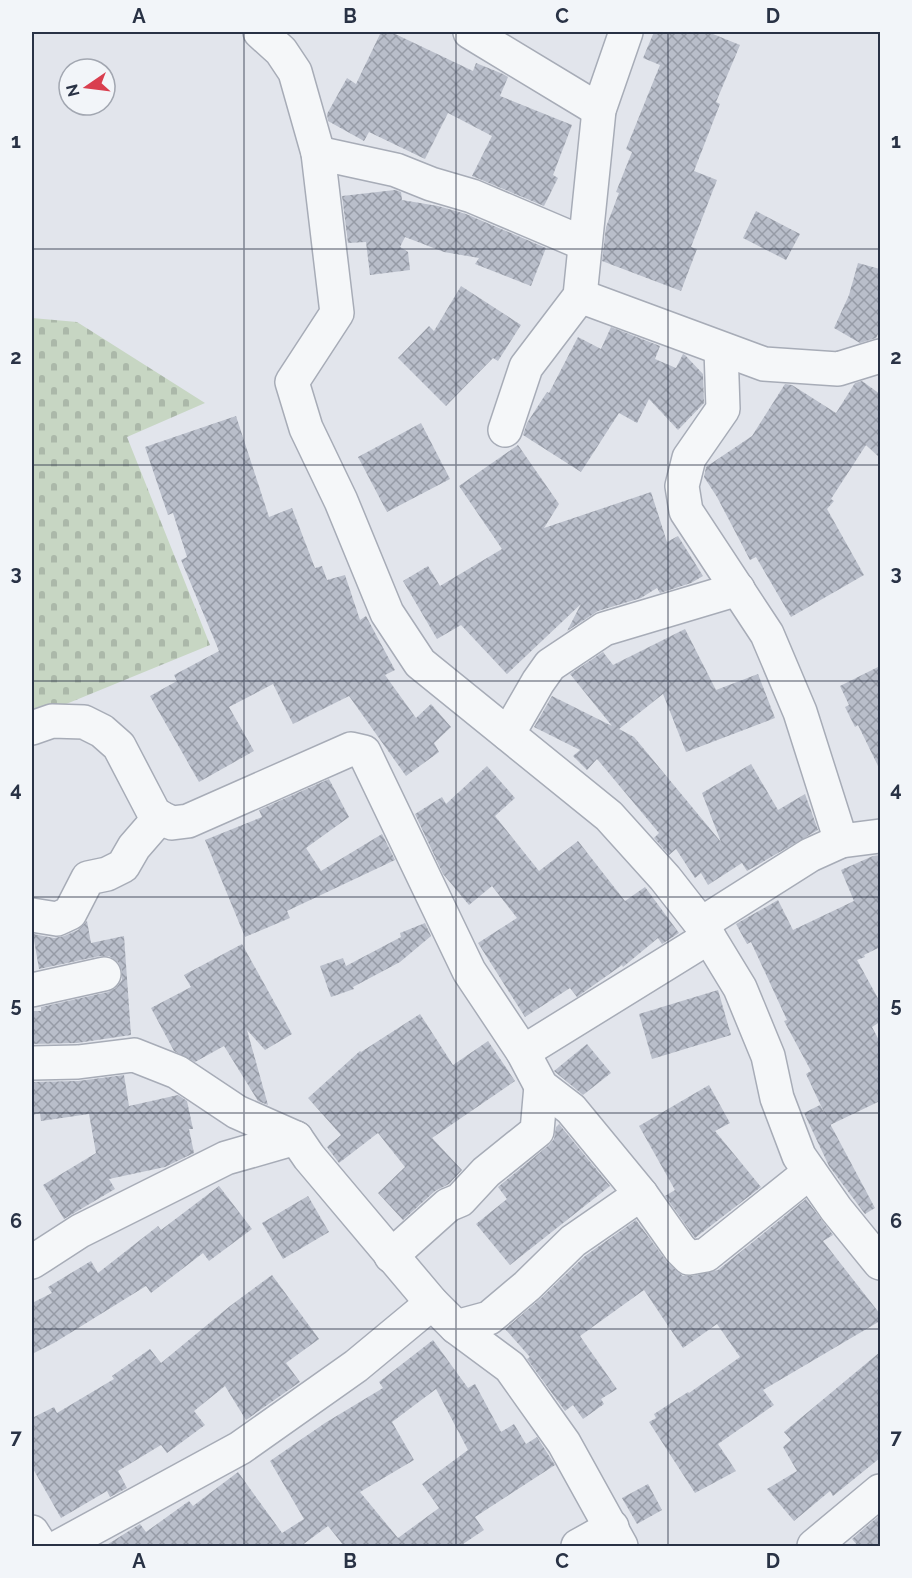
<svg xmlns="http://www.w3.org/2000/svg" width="912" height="1578" font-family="Raleway,sans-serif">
	<defs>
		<pattern id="cemetery-stones" width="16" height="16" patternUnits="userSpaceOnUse" patternTransform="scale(1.5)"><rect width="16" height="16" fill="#c7d6c3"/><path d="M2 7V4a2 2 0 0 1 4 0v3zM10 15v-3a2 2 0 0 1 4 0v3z" fill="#abb8a9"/></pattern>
		<pattern id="building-cross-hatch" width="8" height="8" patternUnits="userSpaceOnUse" patternTransform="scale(1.5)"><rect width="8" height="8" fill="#b9beca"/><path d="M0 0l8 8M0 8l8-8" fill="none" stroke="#969ba6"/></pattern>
	</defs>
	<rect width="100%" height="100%" fill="#e2e5ec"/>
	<path fill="url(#cemetery-stones)" d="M 32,318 L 77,322 L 205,403 L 127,437 L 210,645 L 32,718 Z"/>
	<g fill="url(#building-cross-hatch)" fill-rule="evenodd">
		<path d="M 381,32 L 391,32 L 473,71 L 476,63 L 503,74 L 508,77 L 500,96 L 572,125 L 553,175 L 558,178 L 544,206 L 472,176 L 492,136 L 448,113 L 425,159 L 369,132 L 364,141 L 328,121 L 327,114 L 347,78 L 356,84 Z"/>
		<path d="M 654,32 L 708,32 L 740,45 L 716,102 L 720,104 L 694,171 L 717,180 L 691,247 L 697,249 L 681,291 L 602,261 L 606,227 L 619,193 L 616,192 L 632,152 L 626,149 L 660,65 L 643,58 Z"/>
		<path d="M 395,190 L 401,192 L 402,200 L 438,206 L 466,214 L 546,248 L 531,286 L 475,264 L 479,258 L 444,252 L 405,237 L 400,247 L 408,252 L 410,270 L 370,275 L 366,242 L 348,243 L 342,196 Z"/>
		<path d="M 756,211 L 800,234 L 786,260 L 743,238 Z"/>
		<path d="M 858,263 L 880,269 L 880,330 L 876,338 L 860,343 L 834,328 L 849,295 Z"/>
		<path d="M 461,286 L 521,325 L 498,361 L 493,358 L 446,406 L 398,358 L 429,326 L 434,331 Z"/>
		<path d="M 611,327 L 660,346 L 655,359 L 676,368 L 683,354 L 685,355 L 703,374 L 704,403 L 678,430 L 649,399 L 637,423 L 619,413 L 581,472 L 523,435 L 527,423 L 547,392 L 549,393 L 578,337 L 601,349 Z"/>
		<path d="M 862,381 L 880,394 L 880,458 L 866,445 L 831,499 L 834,501 L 827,509 L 864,575 L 791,617 L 756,557 L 750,560 L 717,497 L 704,477 L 706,467 L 752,436 L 785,384 L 792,385 L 836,413 L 855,383 Z"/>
		<path d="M 236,416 L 269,517 L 292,508 L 315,568 L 322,566 L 327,580 L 345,575 L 360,620 L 366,616 L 395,670 L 385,675 L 416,718 L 431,704 L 451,727 L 434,743 L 439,752 L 406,776 L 349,696 L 293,724 L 273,684 L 229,707 L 254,751 L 199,782 L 150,696 L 177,681 L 174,675 L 219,651 L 181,560 L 187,557 L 173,513 L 168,515 L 145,447 Z"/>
		<path d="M 421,423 L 450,479 L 387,512 L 358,457 Z"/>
		<path d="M 518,445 L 559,504 L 544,528 L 651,492 L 667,542 L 678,536 L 703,576 L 691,583 L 660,593 L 657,588 L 641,598 L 598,611 L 567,631 L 581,604 L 507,674 L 461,625 L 437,639 L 403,581 L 428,566 L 440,586 L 502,549 L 459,486 Z"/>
		<path d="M 685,629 L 716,690 L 758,674 L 775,718 L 686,752 L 663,694 L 619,729 L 634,737 L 721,842 L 702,793 L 751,764 L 778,810 L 805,794 L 818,830 L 747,871 L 742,863 L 708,885 L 701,873 L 695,878 L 676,849 L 669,855 L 654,838 L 659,833 L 597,759 L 587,770 L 573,756 L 580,750 L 534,727 L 552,696 L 612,726 L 570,674 L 603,652 L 613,665 Z"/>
		<path d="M 880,666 L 880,770 L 858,725 L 855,727 L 845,707 L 849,705 L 840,686 Z"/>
		<path d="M 487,766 L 515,798 L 495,816 L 539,871 L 578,841 L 625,901 L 645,887 L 679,933 L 662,944 L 658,938 L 623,967 L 622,965 L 577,997 L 570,988 L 525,1017 L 478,943 L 517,918 L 492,886 L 469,905 L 443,874 L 415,814 L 442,797 L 446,804 Z"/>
		<path d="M 329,779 L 349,817 L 306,848 L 321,871 L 382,834 L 395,860 L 287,911 L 290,918 L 245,937 L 205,840 L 262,817 L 259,810 Z"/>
		<path d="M 880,855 L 880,947 L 864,955 L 865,957 L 857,960 L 880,1002 L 880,1022 L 872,1027 L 880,1042 L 880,1101 L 830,1125 L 806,1074 L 811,1071 L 784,1021 L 787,1020 L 751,942 L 747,944 L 736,924 L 778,900 L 793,930 L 854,901 L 841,870 L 873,856 Z"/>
		<path d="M 87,921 L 91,943 L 124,936 L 131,1035 L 77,1043 L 32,1044 L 32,1011 L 41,1011 L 41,1007 L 108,992 L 116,988 L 122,980 L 122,971 L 118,962 L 109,956 L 100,956 L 39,969 L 33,934 L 54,938 L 64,936 L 78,930 Z"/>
		<path d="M 425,923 L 431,936 L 400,962 L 353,987 L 354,989 L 331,997 L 320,966 L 343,958 L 346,966 L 401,937 L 400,933 Z"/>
		<path d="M 242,944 L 292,1034 L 265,1050 L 247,1030 L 268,1105 L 258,1101 L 224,1046 L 195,1062 L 174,1051 L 151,1008 L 191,987 L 184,975 Z"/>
		<path d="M 718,990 L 731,1035 L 652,1059 L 639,1014 Z"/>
		<path d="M 420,1014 L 453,1065 L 488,1041 L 515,1081 L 432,1138 L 462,1170 L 449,1184 L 435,1191 L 403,1220 L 378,1193 L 405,1167 L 378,1133 L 339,1163 L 327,1147 L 341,1135 L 308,1098 L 360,1051 L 361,1052 Z"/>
		<path d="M 587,1044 L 611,1073 L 583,1095 L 554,1071 Z"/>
		<path d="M 124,1075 L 129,1106 L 178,1095 L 187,1101 L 193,1129 L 189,1129 L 194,1153 L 165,1167 L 109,1179 L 115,1189 L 64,1219 L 43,1185 L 96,1153 L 89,1114 L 41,1121 L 40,1113 L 32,1115 L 32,1082 L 78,1081 Z"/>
		<path d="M 709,1085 L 730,1123 L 715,1131 L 761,1187 L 695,1238 L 665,1196 L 675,1190 L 639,1126 Z"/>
		<path d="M 820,1105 L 875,1208 L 865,1214 L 829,1166 L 804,1113 Z"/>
		<path d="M 559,1124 L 610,1186 L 510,1265 L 476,1224 L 507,1199 L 498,1187 L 549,1145 L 554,1139 L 556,1127 Z"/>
		<path d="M 219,1186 L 252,1229 L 209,1261 L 203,1253 L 151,1293 L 146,1286 L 54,1343 L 32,1354 L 32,1303 L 52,1293 L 48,1287 L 91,1261 L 98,1273 L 158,1226 L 161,1230 Z"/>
		<path d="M 308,1196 L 329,1232 L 283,1259 L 262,1223 Z"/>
		<path d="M 806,1199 L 833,1235 L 823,1241 L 880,1314 L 880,1321 L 763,1390 L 774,1405 L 718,1444 L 736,1471 L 695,1493 L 649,1422 L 656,1418 L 654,1414 L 688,1392 L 689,1393 L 740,1357 L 717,1324 L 683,1348 L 644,1290 L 580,1336 L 617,1389 L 601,1399 L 604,1404 L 583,1419 L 573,1405 L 565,1411 L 527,1359 L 530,1357 L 505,1329 L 540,1299 L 585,1256 L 636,1220 L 667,1262 L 683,1276 L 692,1276 L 718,1270 Z"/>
		<path d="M 272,1275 L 319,1339 L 286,1363 L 300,1382 L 246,1420 L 225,1386 L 194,1411 L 205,1425 L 167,1453 L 161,1445 L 118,1471 L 127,1488 L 110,1497 L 107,1491 L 61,1518 L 32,1467 L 32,1418 L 54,1407 L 57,1413 L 114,1379 L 112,1376 L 150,1349 L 161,1363 L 230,1306 Z"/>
		<path d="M 433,1340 L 468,1388 L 475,1384 L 501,1432 L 514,1424 L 526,1444 L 537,1437 L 555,1465 L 475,1517 L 484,1530 L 460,1546 L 344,1546 L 328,1526 L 301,1546 L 105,1546 L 140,1524 L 146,1532 L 189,1501 L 193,1506 L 238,1472 L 282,1533 L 304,1519 L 270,1461 L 325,1423 L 383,1388 L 379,1382 ZM 436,1389 L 468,1450 L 422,1484 L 439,1508 L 398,1538 L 360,1492 L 414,1460 L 392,1422 Z"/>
		<path d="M 880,1352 L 880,1458 L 833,1496 L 830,1491 L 794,1521 L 767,1489 L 797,1471 L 783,1447 L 791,1440 L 784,1432 Z"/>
		<path d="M 648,1484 L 662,1510 L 637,1524 L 622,1498 Z"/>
		<path d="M 880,1515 L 880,1546 L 858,1546 L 852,1539 Z"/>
	</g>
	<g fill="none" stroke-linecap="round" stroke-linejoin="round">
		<g stroke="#a7acb7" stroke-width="36">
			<g id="minor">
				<path d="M 260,32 L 281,51 L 295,72 L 318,153 L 337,313 L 292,382 L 306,428 L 341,501 L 387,613 L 420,663 L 609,816 L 665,878 L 701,924 L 740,988 L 768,1056 L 777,1098 L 799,1156 L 836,1209 L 880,1263"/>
				<path d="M 470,32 L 599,110"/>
				<path d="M 318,153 L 396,170 L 431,184 L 472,196 L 585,244"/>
				<path d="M 580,296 L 764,364 L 838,369 L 880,356"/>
				<path d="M 721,349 L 723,409 L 689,458 L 682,486 L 686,511 L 767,634 L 800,712 L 841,841"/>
				<path d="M 505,430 L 526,367 L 580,296 L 599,110 L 626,32"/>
				<path d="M 32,728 L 52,721 L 84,722 L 102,731 L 119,746 L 155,815 L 172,823 L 188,821 L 351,749 L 364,752 L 469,971 L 523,1052 L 541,1086 L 571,1109 L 641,1194 L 680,1249 L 689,1258 L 706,1255 L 810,1172"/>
				<path d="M 508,734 L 538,682 L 550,665 L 604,629 L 738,589"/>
				<path d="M 32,915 L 57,919 L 70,913 L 88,878 L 107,874 L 123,866 L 134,847 L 160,817"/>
				<path d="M 701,924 L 810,855 L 841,841 L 880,836"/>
				<path d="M 32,990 L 104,974"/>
				<path d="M 523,1052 L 709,937"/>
				<path d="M 32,1063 L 78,1062 L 134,1055 L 177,1072 L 237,1112 L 296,1138"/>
				<path d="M 391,1256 L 448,1205 L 460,1200 L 486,1172 L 537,1131 L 541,1086"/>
				<path d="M 32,1262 L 80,1231 L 226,1158 L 296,1138 L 309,1157 L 432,1303 L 456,1327 L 510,1367 L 564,1443 L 621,1546"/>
				<path d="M 456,1327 L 489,1318 L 527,1286 L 573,1241 L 641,1194"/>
				<path d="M 32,1532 L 41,1546"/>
				<path d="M 60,1546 L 240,1448 L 356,1366 L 432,1303"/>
				<path d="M 578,1546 L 612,1527"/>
				<path d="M 814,1546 L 880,1491"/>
			</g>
		</g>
		<use href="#minor" stroke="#f5f7f9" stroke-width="33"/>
	</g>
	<path fill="none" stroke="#293245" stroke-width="1.5" stroke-opacity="0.55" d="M 244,32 L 244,1546M 456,32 L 456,1546M 668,32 L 668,1546M 32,249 L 880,249M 32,465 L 880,465M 32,681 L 880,681M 32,897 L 880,897M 32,1113 L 880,1113M 32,1329 L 880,1329"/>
	<rect width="912" height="1578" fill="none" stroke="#f2f5f9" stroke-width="66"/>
	<g transform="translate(87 87) rotate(256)"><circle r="28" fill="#f2f5f9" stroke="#a2a7b1" stroke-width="1.5"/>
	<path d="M0-4.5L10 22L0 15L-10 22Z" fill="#d93f4f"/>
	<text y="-9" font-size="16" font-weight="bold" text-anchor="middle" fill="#293245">N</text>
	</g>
	<rect x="33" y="33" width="846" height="1512" fill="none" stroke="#293245" stroke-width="2"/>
	<g font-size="20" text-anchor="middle" font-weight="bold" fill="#293245">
		<text x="139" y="23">A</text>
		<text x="350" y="23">B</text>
		<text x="562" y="23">C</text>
		<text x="773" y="23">D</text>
		<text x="16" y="148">1</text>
		<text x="896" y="148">1</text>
		<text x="16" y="364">2</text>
		<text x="896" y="364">2</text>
		<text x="16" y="580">3</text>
		<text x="896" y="580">3</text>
		<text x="16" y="796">4</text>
		<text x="896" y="796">4</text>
		<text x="16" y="1012">5</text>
		<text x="896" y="1012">5</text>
		<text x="16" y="1228">6</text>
		<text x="896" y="1228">6</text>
		<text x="16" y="1444">7</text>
		<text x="896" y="1444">7</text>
		<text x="139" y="1568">A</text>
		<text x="350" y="1568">B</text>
		<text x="562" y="1568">C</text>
		<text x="773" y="1568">D</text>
	</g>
</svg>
